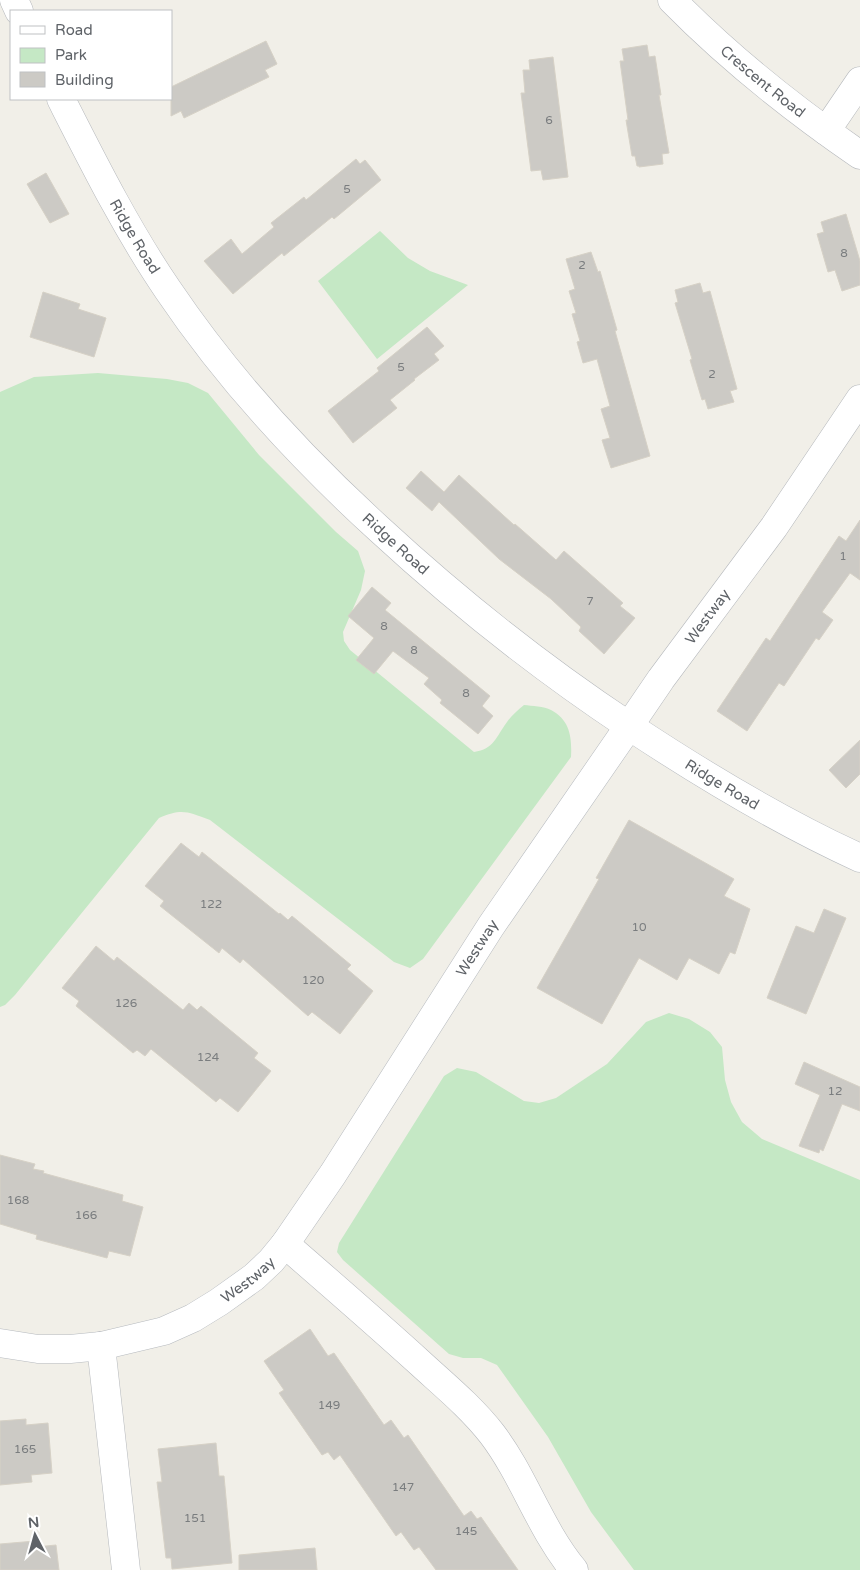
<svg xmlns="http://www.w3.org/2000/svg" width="860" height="1570" font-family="'Varela Round',sans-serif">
	<rect width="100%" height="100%" fill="#f1efe8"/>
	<g fill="#c5e8c5">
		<path d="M 380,231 L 408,258 L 430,271 L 468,285 L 377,359 L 318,281 Z"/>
		<path d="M 98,373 L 167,379 L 188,383 L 208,393 L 259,455 L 336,532 L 358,551 L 365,571 L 361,590 L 343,632 L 344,641 L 350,650 L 474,752 C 494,749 496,737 507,722 C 511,716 518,710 524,705 C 532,706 544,706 551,710 C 570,720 572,737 571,757 L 423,959 L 410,968 L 394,962 L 210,820 C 188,812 182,808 159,818 L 15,995 L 5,1005 L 0,1007 L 0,392 L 34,377 Z"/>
		<path d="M 669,1013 L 689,1019 L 710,1032 L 722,1047 L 725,1080 L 731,1102 L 742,1122 L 762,1139 L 860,1180 L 860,1570 L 634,1570 L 591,1512 L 548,1437 L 497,1365 L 481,1358 L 463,1358 L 449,1354 L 343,1260 L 337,1252 L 339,1243 L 444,1076 L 457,1068 L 476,1072 L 524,1101 L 539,1103 L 556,1098 L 607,1064 L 646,1022 Z"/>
	</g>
	<g fill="#cccac5" stroke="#d6d1c6">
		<path d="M 266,41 L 277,64 L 265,70 L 269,77 L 184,118 L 181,111 L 171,116 L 171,87 Z"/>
		<path d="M 647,45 L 649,57 L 655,56 L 661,95 L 659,95 L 669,153 L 662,154 L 663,164 L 639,167 L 639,166 L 637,166 L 635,156 L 632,156 L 626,120 L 628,120 L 620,61 L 624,61 L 622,49 Z"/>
		<path d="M 553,57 L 568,177 L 543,180 L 541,170 L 531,171 L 521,93 L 525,93 L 523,70 L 530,70 L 529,60 Z"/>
		<path d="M 356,159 L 360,164 L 365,160 L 381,180 L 334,219 L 332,217 L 284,256 L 282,253 L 233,294 L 204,261 L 231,239 L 242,254 L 274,227 L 271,223 L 304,197 L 306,200 Z"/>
		<path d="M 46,173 L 69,214 L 50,223 L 27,184 Z"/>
		<path d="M 846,214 L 860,261 L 860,285 L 842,291 L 835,270 L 828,272 L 817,234 L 824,232 L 821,222 Z"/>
		<path d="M 591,252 L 598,272 L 600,271 L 617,330 L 615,331 L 650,456 L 611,468 L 602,440 L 610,438 L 601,409 L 610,406 L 597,359 L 583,363 L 577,342 L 580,341 L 572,314 L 576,313 L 569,291 L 575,289 L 566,259 Z"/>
		<path d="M 700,283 L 703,293 L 710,291 L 737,389 L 730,391 L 734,402 L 708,409 L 705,399 L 702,400 L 690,360 L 692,359 L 675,303 L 678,302 L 675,290 Z"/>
		<path d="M 43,292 L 80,304 L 78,309 L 106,318 L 94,357 L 30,337 Z"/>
		<path d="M 427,327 L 444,346 L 434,354 L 439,360 L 414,379 L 415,380 L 390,400 L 397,408 L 353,443 L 328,411 L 379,371 L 377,368 Z"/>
		<path d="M 421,471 L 444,492 L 459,475 L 514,525 L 515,524 L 556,560 L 564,551 L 623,603 L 620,606 L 635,618 L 604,654 L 579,631 L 581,627 L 551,599 L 499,559 L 439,502 L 432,511 L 406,488 Z"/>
		<path d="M 860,520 L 860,580 L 850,573 L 822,612 L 833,620 L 819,640 L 816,638 L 784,686 L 779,683 L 747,731 L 717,711 L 766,638 L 770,641 L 839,536 L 846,541 Z"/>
		<path d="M 372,587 L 391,603 L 385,610 L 490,696 L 482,706 L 493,716 L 478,734 L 440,703 L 442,700 L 424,684 L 429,678 L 393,651 L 374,674 L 356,660 L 374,638 L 348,616 Z"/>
		<path d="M 860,740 L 860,774 L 846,788 L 829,770 Z"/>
		<path d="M 629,820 L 734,879 L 724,896 L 750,909 L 735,954 L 730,952 L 719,974 L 689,958 L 677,980 L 639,958 L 602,1024 L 537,988 L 599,879 L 596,878 Z"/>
		<path d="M 181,843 L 199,857 L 202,852 L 279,914 L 280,913 L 288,920 L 292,916 L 351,965 L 347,969 L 373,991 L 340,1034 L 312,1012 L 308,1016 L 243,959 L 240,963 L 222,948 L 219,953 L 160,906 L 164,901 L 145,886 Z"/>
		<path d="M 824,909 L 846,918 L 806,1014 L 767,998 L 796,926 L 814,933 Z"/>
		<path d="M 96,946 L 114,961 L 117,957 L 183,1010 L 189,1003 L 197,1010 L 201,1006 L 258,1053 L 254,1058 L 271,1071 L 238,1112 L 220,1098 L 216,1102 L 151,1049 L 145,1056 L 137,1050 L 133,1053 L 76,1006 L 79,1001 L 62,988 Z"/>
		<path d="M 804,1062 L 860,1087 L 860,1111 L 842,1104 L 823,1151 L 820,1149 L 819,1153 L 799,1146 L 820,1095 L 795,1084 Z"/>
		<path d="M 0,1155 L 35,1164 L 33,1169 L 44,1171 L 43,1173 L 123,1195 L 122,1201 L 143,1207 L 130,1256 L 109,1251 L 107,1258 L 36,1239 L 37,1235 L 0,1224 Z"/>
		<path d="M 310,1329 L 328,1356 L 334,1353 L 384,1425 L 391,1420 L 404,1438 L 408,1435 L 464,1516 L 471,1511 L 477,1519 L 481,1517 L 518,1570 L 436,1570 L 419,1547 L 414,1550 L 401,1532 L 396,1536 L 340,1455 L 334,1460 L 328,1452 L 322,1455 L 279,1393 L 284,1390 L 264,1361 Z"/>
		<path d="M 26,1419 L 26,1425 L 48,1423 L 52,1473 L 31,1475 L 32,1482 L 0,1485 L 0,1421 Z"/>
		<path d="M 216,1443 L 219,1476 L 224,1476 L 232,1563 L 172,1569 L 171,1558 L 166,1558 L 157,1482 L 162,1482 L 158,1449 Z"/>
		<path d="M 35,1541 L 36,1547 L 56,1545 L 59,1570 L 0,1570 L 0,1544 Z"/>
		<path d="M 315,1548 L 317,1570 L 239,1570 L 239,1555 Z"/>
	</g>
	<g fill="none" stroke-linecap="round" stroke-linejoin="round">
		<g stroke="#b5b8bc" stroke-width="29">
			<g id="street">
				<path d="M 14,0 L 19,11"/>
				<path id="s1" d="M 672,0 C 729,58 793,109 860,155"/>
				<path id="s2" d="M 61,99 C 94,164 127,230 168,290 C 228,379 300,457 379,529 C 457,601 540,667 629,726 L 661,679 L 774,527 L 860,399"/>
				<path d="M 826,131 L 860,81"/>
				<path d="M 285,1244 C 330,1283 375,1322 419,1362 C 444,1385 471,1407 492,1434 C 524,1476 540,1529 574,1570"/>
				<path d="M 101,1346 L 126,1570"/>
			</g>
		</g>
		<g stroke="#b6babf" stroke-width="29">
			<g id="secondary">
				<path id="s3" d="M 0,1343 L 38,1349 L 70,1349 L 101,1346 L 164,1331 L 193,1318 L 219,1302 L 254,1277 L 271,1261 L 285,1244 L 333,1174 L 491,926 L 629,726 C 703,775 779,821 860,858"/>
			</g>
		</g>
		<use href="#street" stroke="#fff" stroke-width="28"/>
		<use href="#secondary" stroke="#fff" stroke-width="28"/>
	</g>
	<g text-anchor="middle" stroke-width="4.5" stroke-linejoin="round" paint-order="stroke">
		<g font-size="12" fill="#7a7d7f">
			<text x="549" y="124">6</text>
			<text x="347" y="193">5</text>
			<text x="844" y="257">8</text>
			<text x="582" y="269">2</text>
			<text x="401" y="371">5</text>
			<text x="712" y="378">2</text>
			<text x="843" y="560">1</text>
			<text x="590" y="605">7</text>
			<text x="384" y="630">8</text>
			<text x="414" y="654">8</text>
			<text x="466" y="697">8</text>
			<text x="211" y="908">122</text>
			<text x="639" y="931">10</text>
			<text x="313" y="984">120</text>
			<text x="126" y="1007">126</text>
			<text x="208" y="1061">124</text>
			<text x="835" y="1095">12</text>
			<text x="18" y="1204">168</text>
			<text x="86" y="1219">166</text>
			<text x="329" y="1409">149</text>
			<text x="25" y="1453">165</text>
			<text x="403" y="1491">147</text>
			<text x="195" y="1522">151</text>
			<text x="466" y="1535">145</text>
		</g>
		<g font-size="15" fill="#5f6368" stroke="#fff">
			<text dy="5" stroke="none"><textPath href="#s1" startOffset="122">Crescent Road</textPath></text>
			<text dy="5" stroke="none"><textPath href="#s2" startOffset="156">Ridge Road</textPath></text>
			<text dy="5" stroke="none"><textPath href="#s2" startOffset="561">Ridge Road</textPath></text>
			<text dy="5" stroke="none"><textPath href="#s2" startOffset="992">Westway</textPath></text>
			<text dy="5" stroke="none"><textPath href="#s3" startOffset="1049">Ridge Road</textPath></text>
			<text dy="5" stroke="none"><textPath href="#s3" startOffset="670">Westway</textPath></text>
			<text dy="5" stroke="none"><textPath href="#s3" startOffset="265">Westway</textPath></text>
		</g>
	</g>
	<rect x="10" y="10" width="162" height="90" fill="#ffffff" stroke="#bfc1c3"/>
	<rect x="20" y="26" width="25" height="8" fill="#ffffff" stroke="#bfc1c3"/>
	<text x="55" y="35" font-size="15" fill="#5f6368">Road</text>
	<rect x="20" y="48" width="25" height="15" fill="#c5e8c5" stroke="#bfc1c3"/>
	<text x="55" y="60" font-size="15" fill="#5f6368">Park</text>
	<rect x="20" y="72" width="25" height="15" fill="#cccac5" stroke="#bfc1c3"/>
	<text x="55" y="85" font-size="15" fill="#5f6368">Building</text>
	<g transform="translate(35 1535) rotate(354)" stroke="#ffffff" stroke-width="4" paint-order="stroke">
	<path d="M0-4L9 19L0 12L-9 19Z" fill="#5f6368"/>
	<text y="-8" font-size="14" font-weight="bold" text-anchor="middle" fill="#5f6368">N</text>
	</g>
</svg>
